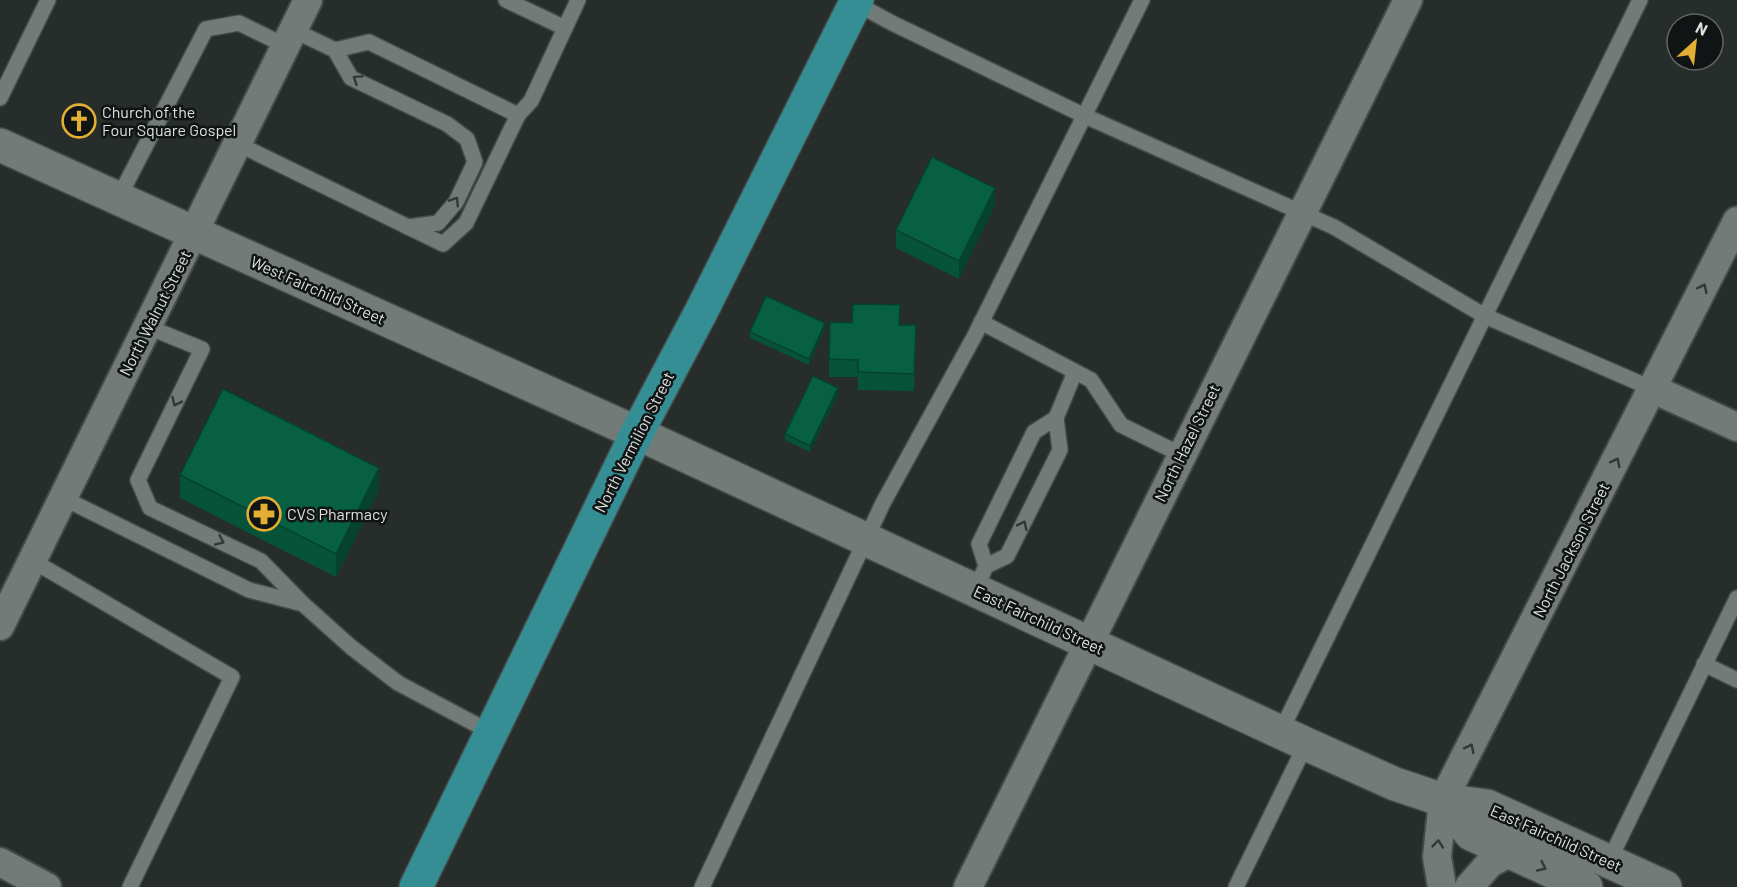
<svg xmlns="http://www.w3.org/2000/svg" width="1737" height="887" font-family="Barlow,sans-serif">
	<rect width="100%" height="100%" fill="#262d2b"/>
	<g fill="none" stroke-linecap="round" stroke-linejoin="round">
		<g stroke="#444a49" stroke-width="18">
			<g id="lane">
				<path d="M 506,0 L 565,28"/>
				<path d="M 855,3 L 892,23 L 1085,116 L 1334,227 L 1485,316 L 1653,389"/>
				<path d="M 335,50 L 351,78 L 447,124 L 467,139 L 475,162 L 456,202 L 438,223 L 408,227"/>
				<path d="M 0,98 L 48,0"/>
				<path d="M 518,115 L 531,101 L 578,0"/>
				<path d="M 236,143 L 443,244 L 466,223 L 518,115 L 369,42 L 335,50 L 293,30"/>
				<path d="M 118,199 L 206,29 L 239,23 L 286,46"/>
				<path d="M 981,322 L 1091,380 L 1121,425 L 1182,455"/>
				<path d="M 148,327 L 202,349 L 138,480 L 150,508 L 261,561 L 303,604"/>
				<path d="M 63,498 L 249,590 L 303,604 L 351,647 L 398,683 L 492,733"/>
				<path d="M 33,561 L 232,677 L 130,887"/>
				<path d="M 986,566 L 1007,556 L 1060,450 L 1056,418 L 1075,372"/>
				<path d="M 982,575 L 986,566 L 979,544 L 1034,432 L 1056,418"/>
				<path d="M 1704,664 L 1737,680"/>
				<path d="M 1280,733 L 1640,0"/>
				<path d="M 1609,861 L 1737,598"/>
				<path d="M 702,887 L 883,503 L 975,335 L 1142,0"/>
				<path d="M 1236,887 L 1306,744"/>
			</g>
		</g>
		<g stroke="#444a49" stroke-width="32">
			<g id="street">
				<path d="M 1653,389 L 1737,427"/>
				<path d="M 0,626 L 308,0"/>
				<path d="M 0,862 L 47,887"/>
				<path d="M 968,887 L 1408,0"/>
				<path d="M 1442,887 L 1437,857 L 1443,800 L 1737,221"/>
				<path d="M 1469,887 L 1490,863 L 1511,852"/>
			</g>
		</g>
		<g stroke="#444a49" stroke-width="36">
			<g id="secondary">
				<path d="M 0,145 L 637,433 L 1306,744 L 1395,784 L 1443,800 L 1487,806 L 1665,887"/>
				<path d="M 1443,800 L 1471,834 L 1586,887"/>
			</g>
		</g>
		<g stroke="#444a49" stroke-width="36">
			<path id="primary" d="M 416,887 L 637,433 L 702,310 L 857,0"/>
		</g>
		<use href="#lane" stroke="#737b79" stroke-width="15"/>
		<use href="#street" stroke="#737b79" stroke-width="28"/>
		<use href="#secondary" stroke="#737b79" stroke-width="33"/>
		<use href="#primary" stroke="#358e93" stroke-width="33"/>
	</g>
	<g fill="#07533a">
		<path d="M 995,205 L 959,279 L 896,248 L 896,230 Z"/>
		<path d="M 852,323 L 900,325 L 916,343 L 914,391 L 858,390 L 858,377 L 829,377 L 829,359 Z"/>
		<path d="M 825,329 L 809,365 L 750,338 L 750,332 Z"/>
		<path d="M 838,394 L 810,452 L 785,440 L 785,434 Z"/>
		<path d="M 180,475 L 379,490 L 336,577 L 180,498 Z"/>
	</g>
	<g fill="#06432f">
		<path d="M 995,188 L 995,205 L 959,279 L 959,261 Z"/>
		<path d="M 825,323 L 825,329 L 809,365 L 809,359 Z"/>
		<path d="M 838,388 L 838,394 L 810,452 L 810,446 Z"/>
		<path d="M 379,468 L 379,490 L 336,577 L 336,554 Z"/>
	</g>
	<g fill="#086043" stroke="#06432f" stroke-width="1.5">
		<path d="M 932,157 L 995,188 L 959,261 L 896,230 Z"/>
		<path d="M 766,296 L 825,323 L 809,359 L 750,332 Z"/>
		<path d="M 853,304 L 900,305 L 899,325 L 916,325 L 914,374 L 858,372 L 858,360 L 829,359 L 830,322 L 852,323 Z"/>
		<path d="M 813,376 L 838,388 L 810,446 L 785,434 Z"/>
		<path d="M 223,389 L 379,468 L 336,554 L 180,475 Z"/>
	</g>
	<defs><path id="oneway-chevron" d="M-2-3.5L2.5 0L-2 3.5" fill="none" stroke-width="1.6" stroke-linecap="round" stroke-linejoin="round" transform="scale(1.5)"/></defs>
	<g stroke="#333837">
		<use href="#oneway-chevron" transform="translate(357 79) rotate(-146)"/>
		<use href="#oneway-chevron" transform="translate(455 201) rotate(-57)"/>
		<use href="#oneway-chevron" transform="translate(1703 288) rotate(-63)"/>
		<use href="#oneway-chevron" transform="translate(176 402) rotate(116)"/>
		<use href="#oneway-chevron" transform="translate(1616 462) rotate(-63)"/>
		<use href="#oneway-chevron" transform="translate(1023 525) rotate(-64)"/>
		<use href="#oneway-chevron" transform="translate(220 541) rotate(25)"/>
		<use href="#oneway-chevron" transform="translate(1470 748) rotate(-63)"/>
		<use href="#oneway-chevron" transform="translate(1438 844) rotate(-84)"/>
		<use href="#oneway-chevron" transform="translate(1542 867) rotate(25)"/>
	</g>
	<defs>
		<g id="church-ring" transform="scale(1.725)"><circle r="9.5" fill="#111414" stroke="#e3ae34" stroke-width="1.5"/><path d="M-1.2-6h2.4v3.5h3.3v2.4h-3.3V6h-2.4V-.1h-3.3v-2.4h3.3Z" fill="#e3ae34"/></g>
		<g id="pharmacy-ring" transform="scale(1.725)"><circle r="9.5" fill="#111414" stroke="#e3ae34" stroke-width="1.5"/><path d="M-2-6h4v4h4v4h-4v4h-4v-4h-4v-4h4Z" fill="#e3ae34"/></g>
	</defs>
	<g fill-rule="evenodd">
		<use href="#church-ring" x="79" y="121"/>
		<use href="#pharmacy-ring" x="264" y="514"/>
	</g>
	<g text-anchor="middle" stroke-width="5" stroke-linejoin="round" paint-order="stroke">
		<g font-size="16" fill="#dce0df" stroke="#111414" text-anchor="start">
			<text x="102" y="118">Church of the<tspan x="102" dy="18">Four Square Gospel</tspan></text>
			<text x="287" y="520">CVS Pharmacy</text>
		</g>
		<g font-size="16" fill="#dce0df" stroke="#111414">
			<text transform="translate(318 290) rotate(24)" y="6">West Fairchild Street</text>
			<text transform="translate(155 313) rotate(-63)" y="6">North Walnut Street</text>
			<text transform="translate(634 442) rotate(-63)" y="6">North Vermilion Street</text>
			<text transform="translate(1187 443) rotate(-64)" y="6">North Hazel Street</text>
			<text transform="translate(1571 550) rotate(-63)" y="6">North Jackson Street</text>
			<text transform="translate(1039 620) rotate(25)" y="6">East Fairchild Street</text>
			<text transform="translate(1556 838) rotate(24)" y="6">East Fairchild Street</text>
		</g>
	</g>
	<g transform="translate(1695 42) rotate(27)"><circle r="28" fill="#111414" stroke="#626665" stroke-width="1.5"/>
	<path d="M0-4.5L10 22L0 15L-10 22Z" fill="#e3ae34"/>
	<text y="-9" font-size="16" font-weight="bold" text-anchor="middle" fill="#dce0df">N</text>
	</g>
</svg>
